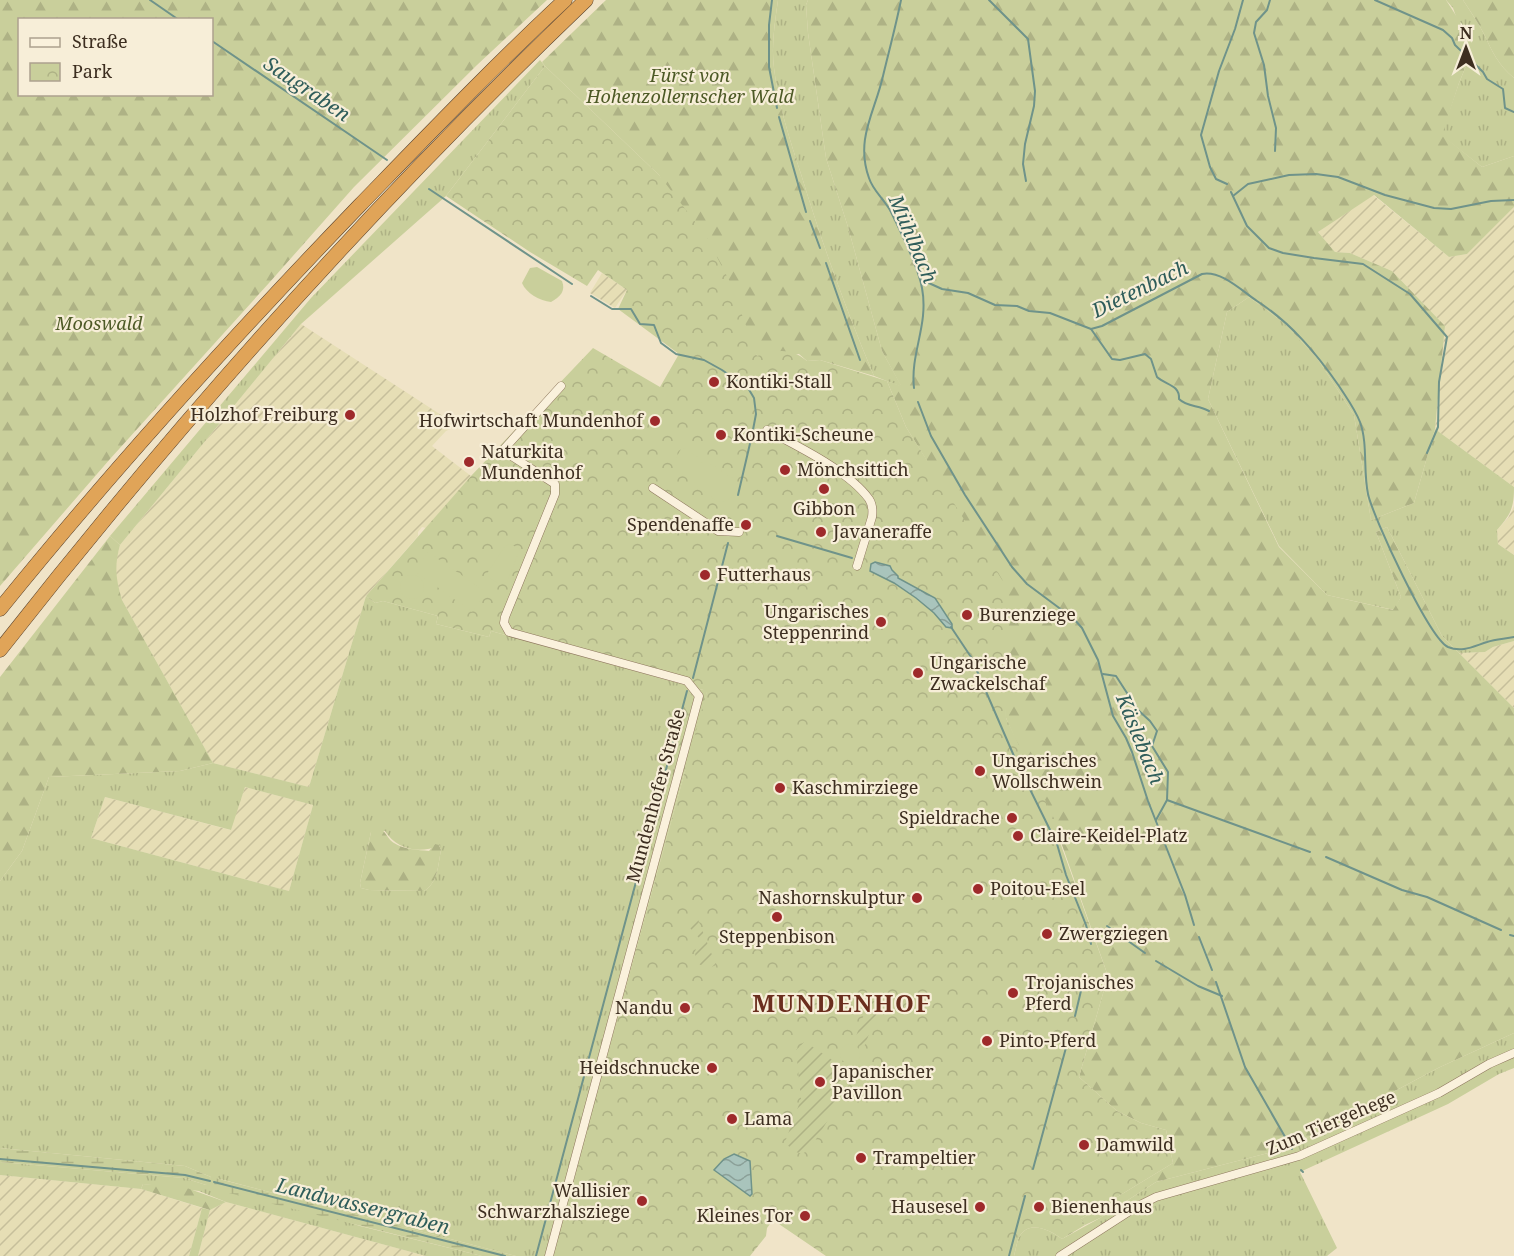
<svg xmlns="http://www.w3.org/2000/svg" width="1514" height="1256" font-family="'Noto Serif',serif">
	<defs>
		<pattern id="farmland-furrows" width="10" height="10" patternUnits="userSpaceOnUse" patternTransform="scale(1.5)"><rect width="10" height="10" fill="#e6deb5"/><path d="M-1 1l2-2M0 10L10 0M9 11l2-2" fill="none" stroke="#c6bf9b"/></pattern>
		<pattern id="grass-tufts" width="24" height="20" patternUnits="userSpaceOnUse" patternTransform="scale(1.5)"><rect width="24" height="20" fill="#c9cf9b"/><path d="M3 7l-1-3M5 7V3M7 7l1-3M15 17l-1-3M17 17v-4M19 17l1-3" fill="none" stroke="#aeb285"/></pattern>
		<pattern id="forest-firs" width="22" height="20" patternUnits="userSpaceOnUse" patternTransform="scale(1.5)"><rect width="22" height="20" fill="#c9cf9b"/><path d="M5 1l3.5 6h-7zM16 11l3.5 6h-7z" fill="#aeb285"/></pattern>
		<pattern id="wetland-marsh" width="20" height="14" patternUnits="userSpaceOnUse" patternTransform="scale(1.5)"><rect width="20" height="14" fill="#c9cf9b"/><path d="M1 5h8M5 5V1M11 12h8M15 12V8" fill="none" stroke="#aeb285"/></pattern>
		<pattern id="park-crowns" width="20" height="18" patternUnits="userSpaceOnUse" patternTransform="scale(1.5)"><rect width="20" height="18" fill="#c9cf9b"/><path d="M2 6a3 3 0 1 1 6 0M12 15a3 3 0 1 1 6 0" fill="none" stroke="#aeb285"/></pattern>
		<pattern id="garden-furrows" width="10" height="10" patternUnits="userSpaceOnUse" patternTransform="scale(1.5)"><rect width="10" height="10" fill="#c9cf9b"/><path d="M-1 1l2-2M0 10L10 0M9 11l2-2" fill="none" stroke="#aeb285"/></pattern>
		<pattern id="water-waves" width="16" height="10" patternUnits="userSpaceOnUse" patternTransform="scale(1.5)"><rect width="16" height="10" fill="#a9c4bc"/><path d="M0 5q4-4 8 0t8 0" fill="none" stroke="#8ba098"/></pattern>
	</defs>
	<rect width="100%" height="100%" fill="#f0e4c8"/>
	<g fill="url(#farmland-furrows)">
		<path d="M 1373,195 L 1449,257 L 1467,254 L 1514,207 L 1514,487 L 1435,429 L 1445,326 L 1392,271 L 1350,253 L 1335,252 L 1318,232 Z"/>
		<path d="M 602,273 L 627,290 L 615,308 L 590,293 Z"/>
		<path d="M 301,324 L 452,422 L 455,427 L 446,431 L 432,446 L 471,476 L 426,528 L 422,527 L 418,532 L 418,536 L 366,596 L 309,787 L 213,763 L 122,600 L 117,582 L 115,563 L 120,545 Z"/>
		<path d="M 1514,506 L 1514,555 L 1498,544 L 1497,530 L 1508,518 Z"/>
		<path d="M 1514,641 L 1514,708 L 1459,653 L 1485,652 L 1493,647 Z"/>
		<path d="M 245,787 L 313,805 L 289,891 L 91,838 L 105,797 L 230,830 Z"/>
		<path d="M 0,1175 L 141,1189 L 202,1208 L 189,1256 L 0,1256 Z"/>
		<path d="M 226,1202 L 426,1256 L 198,1256 L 210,1210 Z"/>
	</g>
	<g fill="url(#grass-tufts)" fill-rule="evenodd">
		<path d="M 778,0 L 808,0 L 806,5 L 808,33 L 826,158 L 848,227 L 882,351 L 902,387 L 874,376 C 846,310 822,243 801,174 C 790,140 778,104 774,68 C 771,45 775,22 778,0 Z"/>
		<path d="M 1446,0 L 1463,0 C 1470,11 1478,22 1484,34 C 1492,51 1498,65 1514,78 L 1514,156 L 1482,167 L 1441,135 L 1459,83 L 1470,56 L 1453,8 Z"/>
		<path d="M 540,60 L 545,66 L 446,196 L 301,324 L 120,545 L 110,536 L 311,298 Z"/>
		<path d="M 1249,297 L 1284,323 L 1317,358 L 1354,415 L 1371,520 L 1414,503 L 1435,429 L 1514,487 C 1514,508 1511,514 1497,530 L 1498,544 L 1514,555 L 1514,641 L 1493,647 L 1485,652 L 1459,653 L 1442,636 L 1387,527 L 1376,532 L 1401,597 L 1394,610 L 1327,595 L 1279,546 L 1208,399 L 1227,312 Z"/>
		<path d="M 366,596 L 375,603 L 383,601 L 438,616 L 436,624 L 489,637 L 491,631 L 707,691 L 552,1256 L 516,1256 L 216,1178 L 360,1226 L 482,1256 L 426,1256 L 226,1202 L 199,1191 L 143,1184 L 141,1189 L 0,1175 L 0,1162 L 184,1178 L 206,1185 L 211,1177 L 185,1166 L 0,1148 L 0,881 L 22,851 L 49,777 L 180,771 L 213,763 L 309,787 ZM 245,787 L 313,805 L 289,891 L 91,838 L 105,797 L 231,830 ZM 385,831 C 396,849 420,855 439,845 L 441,850 C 438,865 438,883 424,891 L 369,890 L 361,888 L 360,883 L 371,832 Z"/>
		<path d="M 1514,1033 L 1514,1068 L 1499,1074 L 1448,1104 L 1300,1172 L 1337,1248 L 1327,1256 L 1014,1256 C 1016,1249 1017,1238 1022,1233 C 1032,1221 1052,1231 1062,1239 L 1100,1218 L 1156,1182 L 1288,1148 L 1438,1068 Z"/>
		<path d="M 202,1208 L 210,1210 L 198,1256 L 189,1256 Z"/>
	</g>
	<g fill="url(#forest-firs)" fill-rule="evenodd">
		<path d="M 0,0 L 547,0 L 477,65 L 354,187 L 269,283 L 110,459 L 0,586 ZM 20,20 L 212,20 L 212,94 L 20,94 Z"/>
		<path d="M 606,0 L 778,0 C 775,22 771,45 774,68 C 778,104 790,140 801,174 C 822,243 846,310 874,376 L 820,360 L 807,361 L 799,354 L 757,356 L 659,175 L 545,66 L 542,62 Z"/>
		<path d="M 808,0 L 1446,0 L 1464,28 L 1470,56 L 1459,83 L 1442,135 L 1482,167 L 1514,156 L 1514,207 L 1467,254 L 1449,257 L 1374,195 L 1318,232 L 1335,252 L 1350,253 L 1392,271 L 1445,326 L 1435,429 L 1414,503 L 1371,520 L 1354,415 L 1317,358 L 1284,323 L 1249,297 L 1227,312 L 1208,399 L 1279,547 L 1327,595 L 1393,610 L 1401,597 L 1376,532 L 1387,527 L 1442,636 L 1514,708 L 1514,1033 L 1438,1068 L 1288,1148 L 1156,1182 L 1100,1218 L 1085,1225 L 1081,1219 L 1173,1163 L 1166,1130 L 1141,1123 L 1117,1111 L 1079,1077 L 1108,976 L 1062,845 L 1006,718 L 1005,708 L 927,461 L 906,427 L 887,381 L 901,386 L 882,351 L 848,227 L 826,158 L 808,33 L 806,5 Z"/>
		<path d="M 1463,0 L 1514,0 L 1514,78 C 1498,65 1492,51 1484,34 C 1478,22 1470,11 1463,0 Z"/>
		<path d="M 110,536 L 120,545 C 114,567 116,579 122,600 L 213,763 L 180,771 L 49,777 L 22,851 L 0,881 L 0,677 Z"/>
		<path d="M 708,687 L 688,770 L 683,769 L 686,751 L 681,749 L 675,762 L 663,758 L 663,747 L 683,691 L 695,697 Z"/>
		<path d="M 376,828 C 387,830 386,838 394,843 C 403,849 418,850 429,851 L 435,844 L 439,845 L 441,850 C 438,865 438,883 424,891 L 369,890 L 361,888 L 360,883 L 371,832 Z"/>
		<path d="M 143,1184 L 184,1187 L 226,1202 L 210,1210 L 141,1189 Z"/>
	</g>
	<g fill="url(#wetland-marsh)">
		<path d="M 0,1148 L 185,1166 L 211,1177 L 209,1184 L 206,1185 L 184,1178 L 0,1162 Z"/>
		<path d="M 215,1178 L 516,1256 L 482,1256 L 225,1192 L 215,1189 L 214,1182 Z"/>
	</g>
	<path fill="url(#park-crowns)" d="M 545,66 L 659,175 L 706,236 L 730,282 L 757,356 C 777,350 790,347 807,361 L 820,360 L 887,381 L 906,427 L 1004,583 L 1006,718 L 1060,831 L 1057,834 L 1108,976 L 1079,1077 L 1117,1111 L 1141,1123 L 1166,1130 L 1173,1163 L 1081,1219 L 1085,1225 L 1062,1239 C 1052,1231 1032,1221 1022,1233 C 1017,1238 1016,1249 1014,1256 L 826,1256 L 773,1220 L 767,1228 L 766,1236 L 750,1256 L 552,1256 L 707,691 L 491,631 L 489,637 L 436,624 L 438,616 L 383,601 L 375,603 L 366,596 L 471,476 L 593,348 L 660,387 L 679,354 L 618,309 L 627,290 L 598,270 L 587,286 L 530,252 L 446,196 Z"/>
	<g fill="url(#garden-furrows)">
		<path d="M 697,917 L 716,965 L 707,969 L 696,962 L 695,952 L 699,938 L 690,928 L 690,920 Z"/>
		<path d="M 869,1000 L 881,1003 L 864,1047 L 854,1042 Z"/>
		<path d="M 804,1042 L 807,1043 L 850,1072 L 851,1083 L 810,1149 L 802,1154 L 793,1151 L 785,1142 L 801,1099 L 796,1050 Z"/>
	</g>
	<g fill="#c9cf9b">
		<path d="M 537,267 L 562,281 C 566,291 560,297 551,302 C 540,301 526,293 522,283 L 530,268 Z"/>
		<path d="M 682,447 L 700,458 L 699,461 L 707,466 L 709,463 L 734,479 L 738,483 C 734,495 732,501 719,502 L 715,500 L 677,469 L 675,460 Z"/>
		<path d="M 510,544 L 520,549 L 507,582 L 499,585 L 488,576 L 488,572 L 505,546 Z"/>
		<path d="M 428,552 L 486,592 L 472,612 L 415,571 Z"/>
		<circle cx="412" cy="587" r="12"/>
		<circle cx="850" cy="1054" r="10"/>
	</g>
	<g fill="url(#water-waves)" stroke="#6f938a" stroke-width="1.5">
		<path d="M 875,562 L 890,566 L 892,570 L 898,576 L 898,578 L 935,598 L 952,624 L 952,628 L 946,627 L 934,613 L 916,598 L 894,583 L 870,571 L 871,564 Z"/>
		<path d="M 734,1154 L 750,1161 L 752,1194 L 750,1196 L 714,1170 L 724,1159 Z"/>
	</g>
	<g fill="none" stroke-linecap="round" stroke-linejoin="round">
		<g stroke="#6f938a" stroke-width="2">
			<path d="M 150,0 L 179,20"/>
			<path d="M 772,0 L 769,25 L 769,67 L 777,108"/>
			<path d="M 901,0 C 896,25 889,51 883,76 C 875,112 855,139 869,178 C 873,191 885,200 891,212 C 900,230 919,270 922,288 C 929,325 910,353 914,388"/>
			<path d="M 989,0 L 1028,39 L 1035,91 L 1034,106 L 1025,144 L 1023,164 L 1026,181"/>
			<path d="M 1270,0 L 1267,10 L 1256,22 L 1254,33 L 1264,65 L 1268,96 L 1276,128 L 1275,151"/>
			<path d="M 1375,0 L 1443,30 L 1452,38 L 1455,45 L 1483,72 L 1487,79 L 1503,89 L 1505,108 L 1514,112"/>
			<path d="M 212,41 L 387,160"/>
			<path d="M 779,117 L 806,212"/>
			<path d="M 1227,184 L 1216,179 L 1210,167 L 1201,135 L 1219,71 L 1235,29 L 1243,0"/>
			<path d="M 429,189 L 572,284"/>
			<path d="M 1231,192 L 1247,226 L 1269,248 L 1283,253 L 1314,258 L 1363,264 L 1410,294 L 1447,337 L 1439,382 L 1438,427 L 1427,453"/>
			<path d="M 1233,196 L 1248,184 L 1289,175 L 1316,174 L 1338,177 L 1385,195 L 1434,208 L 1451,209 L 1491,201 L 1514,200"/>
			<path d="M 810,221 L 820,248"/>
			<path d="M 826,263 L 860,360"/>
			<path d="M 920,279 L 942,289 L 968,293 L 995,305 L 1017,306 L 1029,311 L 1050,313 L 1091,329 L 1102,326 L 1202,274 C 1221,270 1242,291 1257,301 C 1291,323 1316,353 1339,386 C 1346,397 1355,409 1360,422 C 1368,444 1363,470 1368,494 C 1373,517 1429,638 1448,647 C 1462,653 1474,646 1487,642 C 1496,639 1505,639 1514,637"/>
			<path d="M 591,296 L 612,309 L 631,309 L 640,324 L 654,325 L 661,343 L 676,354 L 704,360 L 722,370 L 748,388 L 754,398 L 756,414 L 752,435 L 738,495"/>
			<path d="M 1091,329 L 1112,359 L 1120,360 L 1145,354 L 1151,359 L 1157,377 C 1166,385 1180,385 1179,399 C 1187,407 1198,405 1209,411"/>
			<path d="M 918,402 L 931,436 L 965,495 L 1012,567 L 1027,584 L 1074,619 L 1082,628 L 1098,660 L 1113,716 L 1126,738 L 1132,752 L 1148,801 L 1185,895 L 1194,925"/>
			<path d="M 777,536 L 852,558"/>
			<path d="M 951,627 L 971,657 L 1017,763 L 1057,844 L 1066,875 L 1086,925 L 1091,944"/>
			<path d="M 1103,674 L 1116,676 L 1138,710 L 1150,721 L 1157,731 L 1152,746 L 1168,772 L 1167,800 L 1156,820"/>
			<path d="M 693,678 L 728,543"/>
			<path d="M 1167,800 L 1310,852"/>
			<path d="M 1326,857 L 1402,890 L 1427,897 L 1501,930"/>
			<path d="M 1107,926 L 1145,953"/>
			<path d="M 1510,935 L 1514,936"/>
			<path d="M 1199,937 L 1212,970"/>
			<path d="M 1156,961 L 1198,986 L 1222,996"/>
			<path d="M 1216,982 L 1245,1067 L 1292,1149"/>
			<path d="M 1075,1016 L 1084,978"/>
			<path d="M 0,1159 L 185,1175 L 210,1181"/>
			<path d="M 1033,1169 L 1067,1044"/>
			<path d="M 1301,1170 L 1303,1172"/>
			<path d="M 214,1182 L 505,1256"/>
			<path d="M 536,1256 L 687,691"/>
			<path d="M 1009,1256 L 1025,1196"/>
		</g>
		<g stroke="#8d765c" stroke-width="9">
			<g id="street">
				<path d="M 767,430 C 797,446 849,471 869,499 C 873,505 873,510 872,517 L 857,566"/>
				<path d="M 653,488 L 718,531 L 739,532"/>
				<path d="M 549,1256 L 699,696 L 687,681 L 509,632 L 504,623 L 505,617 L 555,494 L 555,484 L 510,455 L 504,449 L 561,386"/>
				<path d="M 1060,1256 L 1136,1207 L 1156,1197 L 1299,1156 L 1439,1093 L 1489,1064 L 1514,1053"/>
			</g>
		</g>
		<g stroke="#5b4430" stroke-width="15">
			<g id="highway">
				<path d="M 0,609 C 113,469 235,335 359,206 C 427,136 494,66 565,0"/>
				<path d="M 0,650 C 180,420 375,202 586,0"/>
			</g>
		</g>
		<use href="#street" stroke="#faf1dc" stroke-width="8"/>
		<use href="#highway" stroke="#e0a458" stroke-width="14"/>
	</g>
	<g fill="#9e2a2b" stroke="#f7eed8" stroke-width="2">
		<circle cx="714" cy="382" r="6"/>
		<circle cx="350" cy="415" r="6"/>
		<circle cx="655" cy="421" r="6"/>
		<circle cx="721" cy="435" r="6"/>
		<circle cx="469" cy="462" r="6"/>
		<circle cx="785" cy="470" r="6"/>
		<circle cx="824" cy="489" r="6"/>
		<circle cx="746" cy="525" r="6"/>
		<circle cx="821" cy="532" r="6"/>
		<circle cx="705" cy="575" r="6"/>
		<circle cx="967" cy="615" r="6"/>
		<circle cx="881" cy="622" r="6"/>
		<circle cx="918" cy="673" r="6"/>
		<circle cx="980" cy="771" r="6"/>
		<circle cx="780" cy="788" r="6"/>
		<circle cx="1012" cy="818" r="6"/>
		<circle cx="1018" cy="836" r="6"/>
		<circle cx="978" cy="889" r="6"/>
		<circle cx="917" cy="898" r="6"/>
		<circle cx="777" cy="917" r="6"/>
		<circle cx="1047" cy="934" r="6"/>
		<circle cx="1013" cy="993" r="6"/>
		<circle cx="685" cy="1008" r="6"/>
		<circle cx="987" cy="1041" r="6"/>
		<circle cx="712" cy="1068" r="6"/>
		<circle cx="820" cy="1082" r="6"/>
		<circle cx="732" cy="1119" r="6"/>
		<circle cx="1084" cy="1145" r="6"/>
		<circle cx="861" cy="1158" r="6"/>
		<circle cx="642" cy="1201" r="6"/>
		<circle cx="980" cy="1207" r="6"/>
		<circle cx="1039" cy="1207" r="6"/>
		<circle cx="805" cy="1216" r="6"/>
	</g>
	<g text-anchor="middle" stroke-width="4.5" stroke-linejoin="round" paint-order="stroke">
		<g font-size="18" font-style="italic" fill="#4d5a26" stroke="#f7eed8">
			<text x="690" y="82">Fürst von<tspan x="690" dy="21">Hohenzollernscher Wald</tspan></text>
			<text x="99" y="330">Mooswald</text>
		</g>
		<g font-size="18" fill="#3d2e20" stroke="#f7eed8" text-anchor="start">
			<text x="726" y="388">Kontiki-Stall</text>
			<text x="338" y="421" text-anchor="end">Holzhof Freiburg</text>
			<text x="643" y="427" text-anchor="end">Hofwirtschaft Mundenhof</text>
			<text x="733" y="441">Kontiki-Scheune</text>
			<text x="481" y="458">Naturkita<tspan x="481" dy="21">Mundenhof</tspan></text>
			<text x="797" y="476">Mönchsittich</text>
			<text x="824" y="515" text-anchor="middle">Gibbon</text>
			<text x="734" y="531" text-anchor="end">Spendenaffe</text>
			<text x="833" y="538">Javaneraffe</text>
			<text x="717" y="581">Futterhaus</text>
			<text x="869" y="618" text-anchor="end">Ungarisches<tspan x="869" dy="21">Steppenrind</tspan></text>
			<text x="979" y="621">Burenziege</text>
			<text x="930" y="669">Ungarische<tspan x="930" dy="21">Zwackelschaf</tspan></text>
			<text x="992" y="767">Ungarisches<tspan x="992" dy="21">Wollschwein</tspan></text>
			<text x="792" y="794">Kaschmirziege</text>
			<text x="1000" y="824" text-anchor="end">Spieldrache</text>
			<text x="1030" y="842">Claire-Keidel-Platz</text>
			<text x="990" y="895">Poitou-Esel</text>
			<text x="905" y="904" text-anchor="end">Nashornskulptur</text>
			<text x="1059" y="940">Zwergziegen</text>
			<text x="777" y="943" text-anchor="middle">Steppenbison</text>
			<text x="1025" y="989">Trojanisches<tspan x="1025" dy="21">Pferd</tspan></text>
			<text x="673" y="1014" text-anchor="end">Nandu</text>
			<text x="999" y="1047">Pinto-Pferd</text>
			<text x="700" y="1074" text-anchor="end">Heidschnucke</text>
			<text x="832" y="1078">Japanischer<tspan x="832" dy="21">Pavillon</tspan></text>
			<text x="744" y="1125">Lama</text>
			<text x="1096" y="1151">Damwild</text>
			<text x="873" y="1164">Trampeltier</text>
			<text x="630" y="1197" text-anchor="end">Wallisier<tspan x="630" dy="21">Schwarzhalsziege</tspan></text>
			<text x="968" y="1213" text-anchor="end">Hausesel</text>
			<text x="1051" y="1213">Bienenhaus</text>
			<text x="793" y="1222" text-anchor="end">Kleines Tor</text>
		</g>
		<g font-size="18" fill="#3d2e20" stroke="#f7eed8">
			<text transform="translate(656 796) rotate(-75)" y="6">Mundenhofer Straße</text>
			<text transform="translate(1331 1123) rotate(-23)" y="6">Zum Tiergehege</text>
		</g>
		<g font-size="20" font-style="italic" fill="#2f5d5a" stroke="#f7eed8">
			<text transform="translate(307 89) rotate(34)" y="7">Saugraben</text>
			<text transform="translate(913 239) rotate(67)" y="7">Mühlbach</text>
			<text transform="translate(1140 289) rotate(-26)" y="7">Dietenbach</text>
			<text transform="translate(1140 739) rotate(68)" y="7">Käslebach</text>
			<text transform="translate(363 1206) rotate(14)" y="7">Landwassergraben</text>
		</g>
		<g font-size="24" font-weight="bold" letter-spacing="1.5" fill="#6b2e1e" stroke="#f7eed8">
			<text x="842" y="1012">MUNDENHOF</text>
		</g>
	</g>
	<rect x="18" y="18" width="195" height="78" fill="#f7eed8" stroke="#ada18e" stroke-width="1.5"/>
	<rect x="30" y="38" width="30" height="9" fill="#faf1dc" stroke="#ada18e" stroke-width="1.5"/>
	<text x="72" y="48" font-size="18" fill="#3d2e20">Straße</text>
	<rect x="30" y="63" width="30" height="18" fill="url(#park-crowns)" stroke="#ada18e" stroke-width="1.5"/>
	<text x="72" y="78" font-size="18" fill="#3d2e20">Park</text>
	<g transform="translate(1466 48)" stroke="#f7eed8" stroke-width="4.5" paint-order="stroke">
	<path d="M0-4.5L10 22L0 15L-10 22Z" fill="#3d2e20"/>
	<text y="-9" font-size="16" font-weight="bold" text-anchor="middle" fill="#3d2e20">N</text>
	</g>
</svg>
